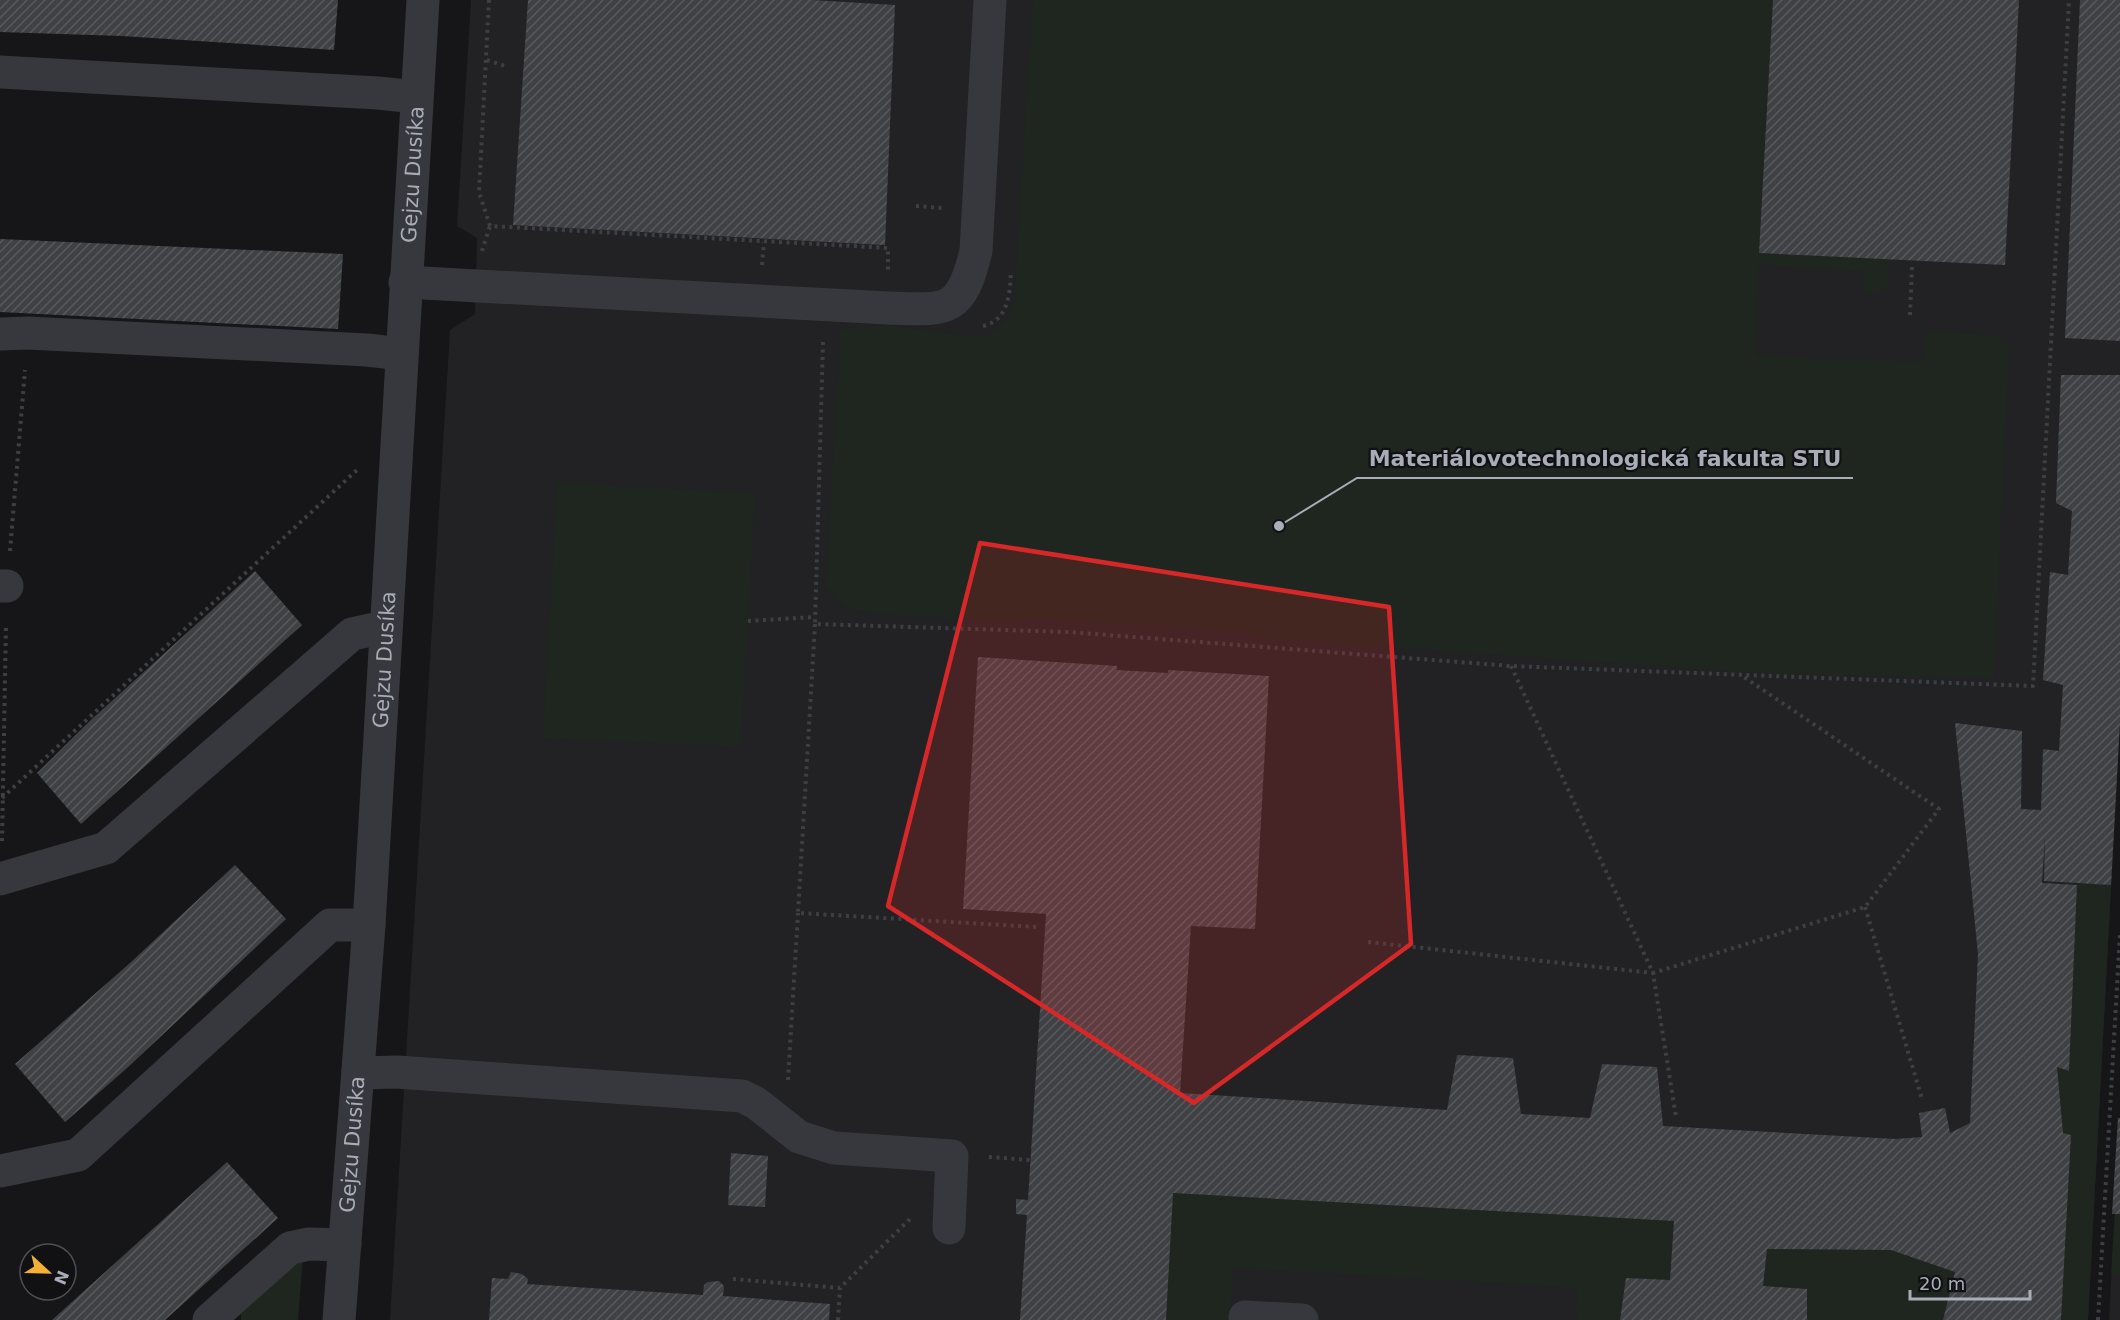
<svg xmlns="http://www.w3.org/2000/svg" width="2120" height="1320" font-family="'DejaVu Sans',sans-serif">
	<defs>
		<pattern id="building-hatch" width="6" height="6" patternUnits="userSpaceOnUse" patternTransform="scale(1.5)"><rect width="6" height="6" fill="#404145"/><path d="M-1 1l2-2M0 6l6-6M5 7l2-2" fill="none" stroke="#595a5e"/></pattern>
	</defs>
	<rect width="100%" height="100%" fill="#161618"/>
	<g fill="#222225">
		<path d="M 471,0 L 2120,0 L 2120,722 L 2088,1320 L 390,1320 L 450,330 L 475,314 L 477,238 L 457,226 Z"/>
		<path d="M 2120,1125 L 2120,1320 L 2109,1320 Z"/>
	</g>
	<g fill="#1e261f">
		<path d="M 1033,0 L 1773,0 L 1759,253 L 1890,260 L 1888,281 L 1885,290 C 1876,294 1870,296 1862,288 L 1863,271 L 1758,265 L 1755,356 L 1924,362 L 1926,334 L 1934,331 L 1993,335 C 2004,339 2008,343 2009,355 L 1994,678 L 1770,674 L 1258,638 L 1241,632 L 1039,618 L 1003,621 L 871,614 L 845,607 L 826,586 L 841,330 L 884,325 L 979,337 C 1000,332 1009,320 1014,300 Z"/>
		<path d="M 557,483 L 755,493 L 741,747 L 543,738 Z"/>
		<path d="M 2077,883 L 2111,885 L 2088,1320 L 2061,1320 L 2071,1135 L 2063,1133 L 2057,1067 L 2069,1071 Z"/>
		<path d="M 2120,1125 L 2120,1275 L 2111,1275 Z"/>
		<path d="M 1173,1193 L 1674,1221 L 1670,1280 L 1626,1278 L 1620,1320 L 1576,1320 L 1577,1288 L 1234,1268 L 1230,1320 L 1166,1320 Z"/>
		<path d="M 1767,1249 L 1891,1250 L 1955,1272 L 1943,1320 L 1807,1320 L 1807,1289 L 1763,1286 Z"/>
		<path d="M 303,1258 L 298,1320 L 241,1320 L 241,1306 Z"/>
	</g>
	<g fill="url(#building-hatch)">
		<path d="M 0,0 L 338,0 L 334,50 L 122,36 L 0,32 Z"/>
		<path d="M 528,0 L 812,0 L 895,5 L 885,245 L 513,225 Z"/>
		<path d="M 1773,0 L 2019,0 L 2005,265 L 1759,253 Z"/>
		<path d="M 2080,0 L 2120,0 L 2120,341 L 2065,338 Z"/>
		<path d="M 0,239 L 343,254 L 338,329 L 0,312 Z"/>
		<path d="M 2061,375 L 2120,375 L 2120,722 L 2111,885 L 2044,881 L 2045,837 L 2042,883 L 2077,885 L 2069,1071 L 2057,1067 L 2063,1133 L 2071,1135 L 2061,1320 L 1943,1320 L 1955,1272 L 1891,1250 L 1767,1249 L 1763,1286 L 1807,1289 L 1807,1320 L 1620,1320 L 1626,1278 L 1670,1280 L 1674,1221 L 1173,1193 L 1166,1320 L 1020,1320 L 1027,1215 L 1016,1214 L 1016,1199 L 1028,1200 L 1046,914 L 963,909 L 978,657 L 1117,666 L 1117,670 L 1168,673 L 1168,670 L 1269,676 L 1255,929 L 1191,926 L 1180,1093 L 1447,1110 L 1457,1055 L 1513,1058 L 1521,1114 L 1590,1118 L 1602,1064 L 1657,1067 L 1663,1126 L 1896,1139 L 1922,1137 L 1919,1113 L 1945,1108 L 1950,1133 L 1970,1123 L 1978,954 L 1955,723 L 2022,731 L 2021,809 L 2041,810 L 2043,749 L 2059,751 L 2063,685 L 2043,680 L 2050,572 L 2068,575 L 2072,511 L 2056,503 Z"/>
		<path d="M 255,571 L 302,625 L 81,824 L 37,773 L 92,719 Z"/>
		<path d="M 235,865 L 286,919 L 126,1069 L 65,1122 L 15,1064 L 130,963 Z"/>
		<path d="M 2118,1118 L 2120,1118 L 2120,1214 L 2112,1214 Z"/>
		<path d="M 731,1153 L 768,1156 L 765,1207 L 728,1205 Z"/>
		<path d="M 227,1162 L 278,1218 L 165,1320 L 52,1320 Z"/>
		<path d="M 511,1272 L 522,1274 L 528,1279 L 527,1284 L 703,1295 L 704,1285 L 708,1282 L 719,1281 L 724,1286 L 723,1296 L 830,1304 L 829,1320 L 489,1320 L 492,1278 L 508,1279 Z"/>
	</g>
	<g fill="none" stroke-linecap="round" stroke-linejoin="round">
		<g stroke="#3d3f44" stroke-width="4" stroke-dasharray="3 4.5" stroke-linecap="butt">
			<path d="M 489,0 L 479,192 L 490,226 L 888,248 L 888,272"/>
			<path d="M 487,60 L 508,67"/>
			<path d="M 916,206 L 942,208"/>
			<path d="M 482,251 L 490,226"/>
			<path d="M 762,265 L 764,242"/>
			<path d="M 1910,315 L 1912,267"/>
			<path d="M 983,326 C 1009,320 1010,293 1011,271"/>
			<path d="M 823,342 L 815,624 L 1069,632 L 1511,666 L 2033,686 L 2069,0"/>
			<path d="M 10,551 L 25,370"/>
			<path d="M 748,621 L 815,617"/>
			<path d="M 815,624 L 798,913 L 1037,927"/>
			<path d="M 1511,666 L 1653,973 L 1865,907 L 1939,809 L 1741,675"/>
			<path d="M 2,798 L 358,469"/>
			<path d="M 2,841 L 6,624"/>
			<path d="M 1865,907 L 1922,1099"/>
			<path d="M 1368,942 L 1653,973 L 1676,1117"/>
			<path d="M 788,1080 L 798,913"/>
			<path d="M 989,1157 L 1030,1160"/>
			<path d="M 733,1279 L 840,1288 L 912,1217"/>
			<path d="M 838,1320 L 840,1288"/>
			<path d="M 2098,1320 L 2120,934"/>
		</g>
		<g stroke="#37383d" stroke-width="33">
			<path d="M 0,72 L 378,93 L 416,97"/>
			<path d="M 405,282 L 888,308 C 947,310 961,314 976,251 L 990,0"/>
			<path d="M 0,334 L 28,333 L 367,350 L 402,354"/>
			<path d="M 0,586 L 7,586"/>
			<path d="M 0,879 L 106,848 L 352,634 L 385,627"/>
			<path d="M 358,1073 L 397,1072 L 742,1096 L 756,1103 L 799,1137 L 834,1148 L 952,1156 L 949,1228"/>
			<path d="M 0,1171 L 78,1155 L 330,925 L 369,925"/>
			<path d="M 1245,1317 L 1302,1320"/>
			<path d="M 209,1320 L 290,1248 L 309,1244 L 345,1245"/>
			<path id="s1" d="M 339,1320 L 369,925 L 423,0"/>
		</g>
	</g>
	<path fill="#d62828" fill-opacity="0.2" stroke="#d62828" stroke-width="4.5" stroke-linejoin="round" d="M 980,543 L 1389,607 L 1411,944 L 1194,1103 L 888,906 Z"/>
	<g text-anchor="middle" stroke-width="4.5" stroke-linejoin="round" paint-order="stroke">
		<g font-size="21" fill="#a8adb8" stroke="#111113">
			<text dy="7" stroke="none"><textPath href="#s1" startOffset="1148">Gejzu Dusíka</textPath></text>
			<text dy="7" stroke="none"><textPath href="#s1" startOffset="662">Gejzu Dusíka</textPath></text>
			<text dy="7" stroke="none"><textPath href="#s1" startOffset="176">Gejzu Dusíka</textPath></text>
		</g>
	</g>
	<path fill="none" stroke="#a8adb8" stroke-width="2" d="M1279 526L1357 478H1853"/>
	<circle fill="#a8adb8" stroke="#111113" stroke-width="2" cx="1279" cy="526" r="6"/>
	<g font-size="22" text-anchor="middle" font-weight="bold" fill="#a8adb8" stroke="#111113" stroke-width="4.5" stroke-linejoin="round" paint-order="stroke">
		<text x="1605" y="466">Materiálovotechnologická fakulta STU</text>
	</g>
	<g transform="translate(48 1272) rotate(112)"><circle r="28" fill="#111113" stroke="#4d4f55" stroke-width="1.5"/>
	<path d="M0-4.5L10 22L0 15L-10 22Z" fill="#f2b134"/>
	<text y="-9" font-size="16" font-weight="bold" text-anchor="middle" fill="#a8adb8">N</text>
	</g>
	<path d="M1910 1290v9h120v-9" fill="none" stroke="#a8adb8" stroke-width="3"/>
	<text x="1919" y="1290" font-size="18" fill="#a8adb8" stroke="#111113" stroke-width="4.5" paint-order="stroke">20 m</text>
</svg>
